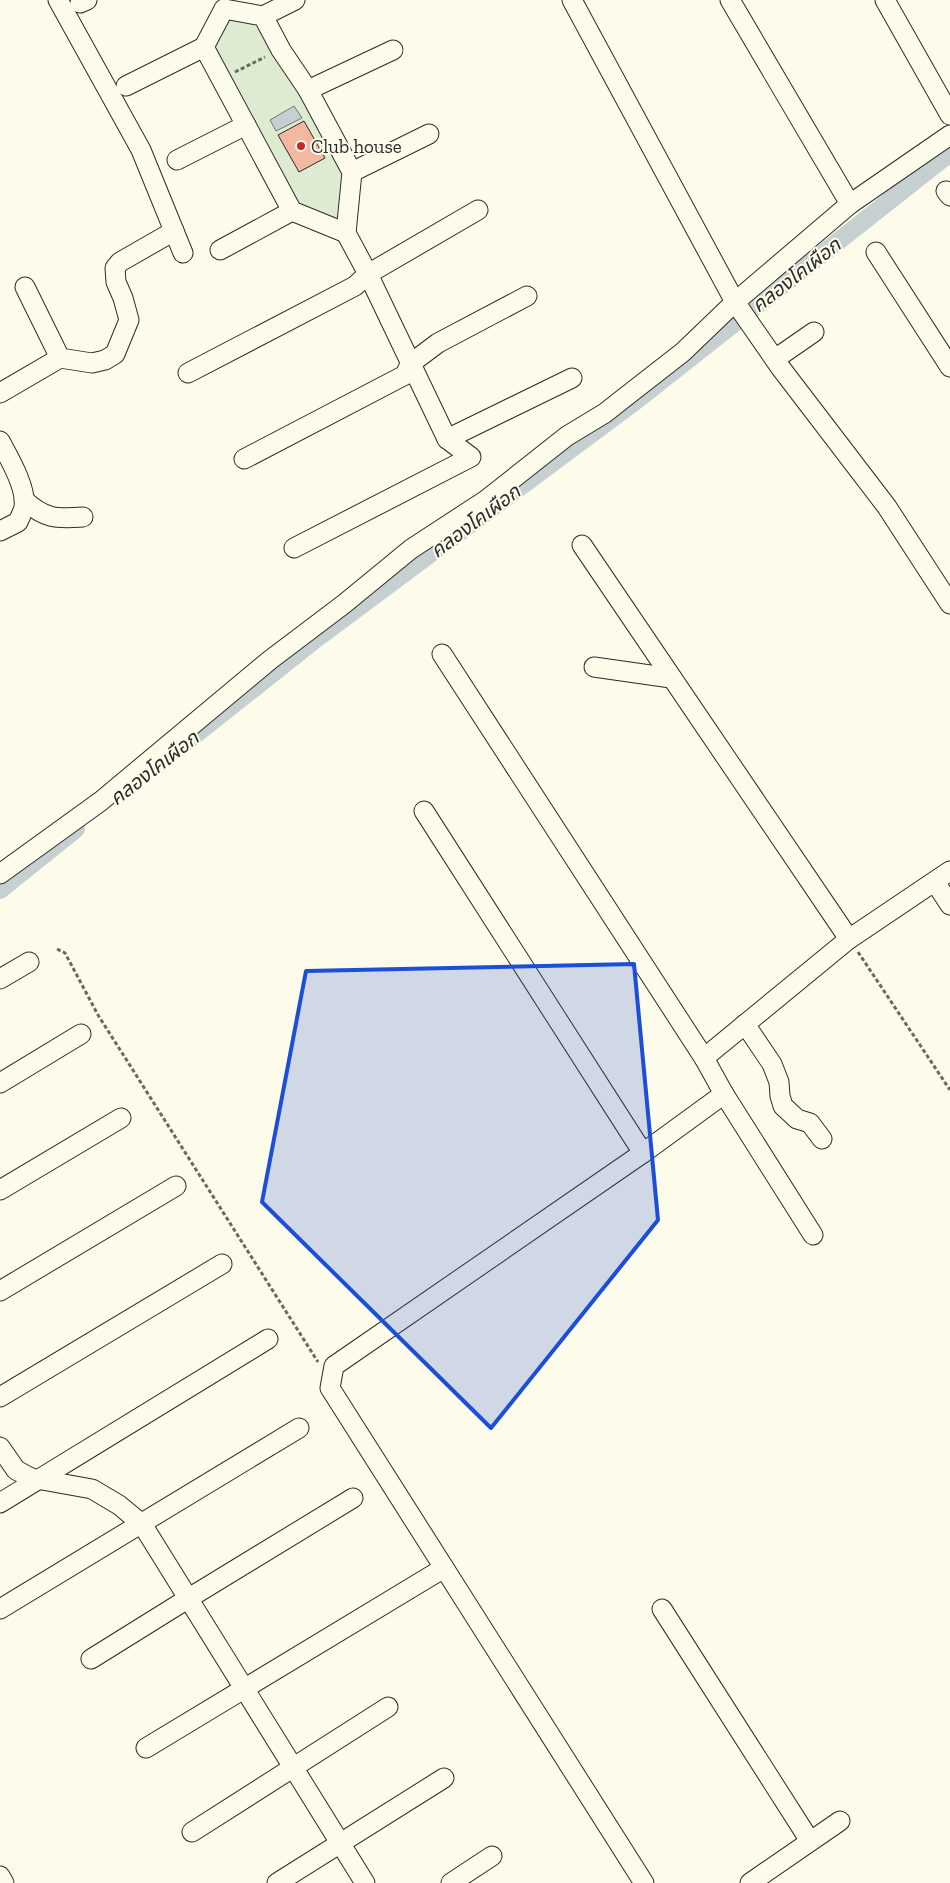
<svg xmlns="http://www.w3.org/2000/svg" width="950" height="1883" font-family="'Zilla Slab','Noto Sans Thai',serif">
	<rect width="100%" height="100%" fill="#fdfbea"/>
	<path fill="#deebd1" stroke="#74746e" d="M 224,9 L 263,16 L 352,172 L 346,233 L 292,211 L 204,47 Z"/>
	<path fill="#c7d0d0" stroke="#74746e" d="M 294,106 L 302,118 L 276,131 L 270,120 Z"/>
	<g fill="none" stroke-linecap="round" stroke-linejoin="round">
		<g stroke="#c7d0d0" stroke-width="18">
			<path d="M 176,750 L 316,639 L 637,400 L 950,153"/>
			<path d="M 0,890 L 76,829"/>
		</g>
	</g>
	<path fill="#f2b8a0" stroke="#2b2b2b" d="M 304,121 L 325,158 L 299,172 L 278,135 Z"/>
	<g fill="none" stroke-linecap="round" stroke-linejoin="round">
		<g stroke="#2b2b2b" stroke-width="21">
			<g id="minor">
				<path d="M 58,0 L 141,150 L 183,253"/>
				<path d="M 572,0 L 735,302 L 780,367 L 887,507 L 950,604"/>
				<path d="M 730,0 L 850,204"/>
				<path d="M 885,0 L 950,115"/>
				<path d="M 80,3 L 87,0"/>
				<path d="M 224,9 L 263,16 L 281,50 L 308,90 L 352,172 L 346,233 L 368,274 L 447,439 L 471,457 L 294,548"/>
				<path d="M 224,9 L 204,47 L 292,211 L 346,233"/>
				<path d="M 263,16 L 295,0"/>
				<path d="M 126,86 L 204,47"/>
				<path d="M 308,90 L 393,50"/>
				<path d="M 177,160 L 246,125"/>
				<path d="M 352,172 L 429,134"/>
				<path d="M 946,191 L 950,196"/>
				<path d="M 220,250 L 292,211"/>
				<path d="M 876,252 L 950,367"/>
				<path d="M 25,287 L 60,358"/>
				<path d="M 775,359 L 814,332"/>
				<path d="M 188,373 L 355,286 L 368,274 L 478,210"/>
				<path d="M 0,393 L 60,358 L 92,363 L 105,360 L 115,354 L 129,320 L 123,298 L 116,282 L 115,268 L 120,262 L 174,231"/>
				<path d="M 447,439 L 572,378"/>
				<path d="M 0,441 C 9,458 27,488 24,507 C 23,512 20,517 18,522 L 0,531"/>
				<path d="M 244,459 L 405,375 L 410,364 L 438,343 L 527,296"/>
				<path d="M 24,500 C 45,519 56,519 83,517"/>
				<path d="M 582,545 L 849,939"/>
				<path d="M 442,654 L 704,1058 L 724,1094 L 813,1235"/>
				<path d="M 594,667 L 671,678"/>
				<path d="M 424,811 L 643,1153"/>
				<path d="M 0,874 L 101,801 L 270,660 L 344,604 L 411,549 L 486,500 L 567,436 L 605,413 L 624,398 L 683,352 L 735,302 L 850,204 L 950,135"/>
				<path d="M 935,882 L 950,905"/>
				<path d="M 0,979 L 29,962"/>
				<path d="M 745,1024 L 772,1064 L 779,1082 L 780,1096 L 783,1106 L 797,1119 L 810,1123 L 822,1139"/>
				<path d="M 704,1058 L 849,939 L 950,871"/>
				<path d="M 0,1083 L 81,1034"/>
				<path d="M 0,1190 L 121,1118"/>
				<path d="M 0,1291 L 176,1186"/>
				<path d="M 0,1397 L 222,1264"/>
				<path d="M 0,1447 L 16,1470 L 31,1478 L 92,1489 L 119,1505 L 142,1524 L 365,1883"/>
				<path d="M 0,1503 L 268,1339"/>
				<path d="M 0,1609 L 299,1428"/>
				<path d="M 662,1609 L 810,1841"/>
				<path d="M 91,1659 L 189,1598 L 353,1498"/>
				<path d="M 146,1748 L 444,1568"/>
				<path d="M 192,1832 L 388,1707"/>
				<path d="M 0,1876 L 4,1883"/>
				<path d="M 277,1883 L 444,1778"/>
				<path d="M 451,1883 L 492,1856"/>
				<path d="M 644,1883 L 330,1388 L 334,1366 L 643,1153 L 724,1094"/>
				<path d="M 750,1883 L 840,1821"/>
			</g>
		</g>
		<g stroke="#6a6964" stroke-width="3" stroke-dasharray="4 2.5" stroke-linecap="butt">
			<path d="M 235,72 L 265,57"/>
			<path d="M 57,949 L 65,953 L 98,1015 L 318,1362"/>
			<path d="M 858,952 L 950,1090"/>
		</g>
		<use href="#minor" stroke="#fdfbea" stroke-width="19"/>
	</g>
	<path fill="#1d4ed8" fill-opacity="0.2" stroke="#1d4ed8" stroke-width="4" stroke-linejoin="round" d="M 634,964 L 658,1220 L 491,1428 L 262,1202 L 306,971 Z"/>
	<circle fill="#c62828" stroke="#fdfbea" stroke-width="2" cx="301" cy="146" r="5"/>
	<g text-anchor="middle" stroke-width="4" stroke-linejoin="round" paint-order="stroke">
		<g font-size="19" fill="#2b2b2b" stroke="#fdfbea" text-anchor="start">
			<text x="311" y="153">Club house</text>
		</g>
		<g font-size="20" font-style="italic" fill="#2b2b2b" stroke="#fdfbea">
			<text transform="translate(796 275) rotate(-38)" y="7">คลองโคเผือก</text>
			<text transform="translate(475 521) rotate(-37)" y="7">คลองโคเผือก</text>
			<text transform="translate(154 768) rotate(-38)" y="7">คลองโคเผือก</text>
		</g>
	</g>
</svg>
